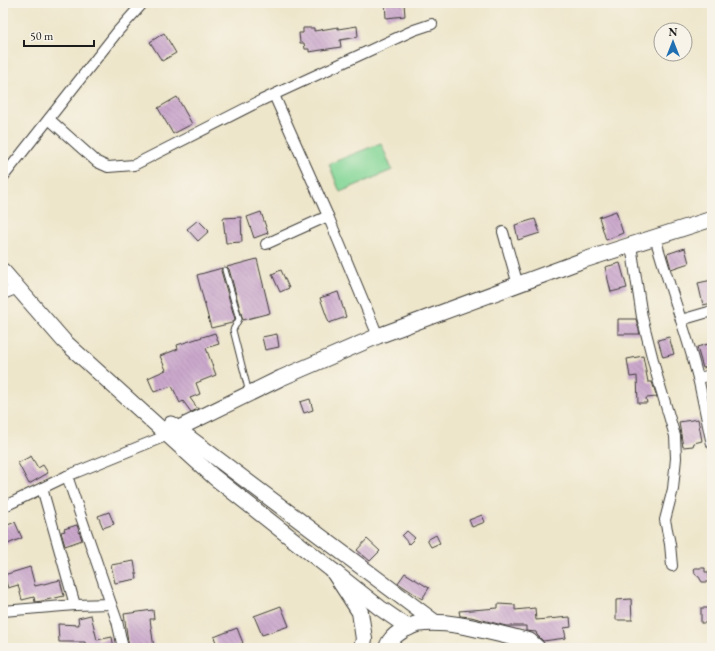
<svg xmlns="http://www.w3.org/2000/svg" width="715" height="651" font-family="'EB Garamond',serif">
	<defs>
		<pattern id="building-back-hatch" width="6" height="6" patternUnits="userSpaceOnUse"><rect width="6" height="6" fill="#caa7cc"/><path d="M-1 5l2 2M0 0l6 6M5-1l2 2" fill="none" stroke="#ad8faf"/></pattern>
	</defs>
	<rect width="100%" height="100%" fill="#f7f3e8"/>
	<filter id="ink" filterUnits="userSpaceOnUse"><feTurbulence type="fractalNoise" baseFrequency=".025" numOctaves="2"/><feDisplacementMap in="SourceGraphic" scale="8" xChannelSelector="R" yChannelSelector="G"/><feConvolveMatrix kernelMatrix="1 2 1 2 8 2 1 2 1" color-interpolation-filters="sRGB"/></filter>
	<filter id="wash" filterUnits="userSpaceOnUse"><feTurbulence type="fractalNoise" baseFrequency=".012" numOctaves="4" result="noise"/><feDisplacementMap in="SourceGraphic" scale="16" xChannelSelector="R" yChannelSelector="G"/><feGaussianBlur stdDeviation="0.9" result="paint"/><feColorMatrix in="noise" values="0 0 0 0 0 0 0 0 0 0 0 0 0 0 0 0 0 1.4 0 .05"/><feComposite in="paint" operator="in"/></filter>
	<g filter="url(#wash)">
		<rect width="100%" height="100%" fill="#eee6cb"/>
		<path fill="#85d798" stroke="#507a5a" d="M 381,143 L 392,170 L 340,192 L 329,164 Z"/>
		<g id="blocks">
			<g fill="url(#building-back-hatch)">
				<path d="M 385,3 L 404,3 L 405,16 L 386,18 Z"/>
				<path d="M 357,26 L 358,37 L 340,40 L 341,47 L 309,52 L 309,49 L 305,49 L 304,43 L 300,43 L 299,33 L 303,33 L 303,28 L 314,28 L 314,31 L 338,27 L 338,29 Z"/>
				<path d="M 164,33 L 176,53 L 162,61 L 150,42 Z"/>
				<path d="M 177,97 L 192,124 L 173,134 L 158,108 Z"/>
				<path d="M 616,211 L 623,233 L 606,240 L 599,217 Z"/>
				<path d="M 261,212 L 268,233 L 254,238 L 247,217 Z"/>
				<path d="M 241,217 L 242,242 L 226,243 L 223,218 Z"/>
				<path d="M 535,219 L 540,233 L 518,240 L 515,225 Z"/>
				<path d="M 198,220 L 209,231 L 198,241 L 187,229 Z"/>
				<path d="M 685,248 L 689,263 L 671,269 L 667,254 Z"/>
				<path d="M 257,259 L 270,313 L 243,320 L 229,269 L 227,267 Z"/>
				<path d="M 620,263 L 627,288 L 611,292 L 605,267 Z"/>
				<path d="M 222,268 L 221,271 L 235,319 L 232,323 L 211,328 L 197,275 Z"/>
				<path d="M 281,270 L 289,288 L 280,292 L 272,274 Z"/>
				<path d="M 712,280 L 712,303 L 703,305 L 698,283 Z"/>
				<path d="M 338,292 L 346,317 L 329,323 L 320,298 Z"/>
				<path d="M 618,319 L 636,319 L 640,334 L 618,334 Z"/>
				<path d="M 215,333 L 219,344 L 206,348 L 216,375 L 196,383 L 200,394 L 190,398 L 198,409 L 191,412 L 183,401 L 180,403 L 172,386 L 154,392 L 148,378 L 166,370 L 160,356 L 178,349 L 177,345 Z"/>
				<path d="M 277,334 L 279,347 L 265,350 L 262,337 Z"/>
				<path d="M 669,337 L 674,354 L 663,357 L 658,340 Z"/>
				<path d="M 712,343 L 712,366 L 703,368 L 697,347 Z"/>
				<path d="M 643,356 L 648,382 L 652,382 L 657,397 L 646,398 L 647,403 L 638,403 L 637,376 L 630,377 L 627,359 Z"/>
				<path d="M 310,399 L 313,410 L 304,413 L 300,402 Z"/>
				<path d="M 698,419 L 702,441 L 694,443 L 693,446 L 683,447 L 679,422 Z"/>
				<path d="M 31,456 L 38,468 L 43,465 L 48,473 L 29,484 L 18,463 Z"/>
				<path d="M 109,512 L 114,524 L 103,528 L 98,516 Z"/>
				<path d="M 482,515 L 485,522 L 472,527 L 469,520 Z"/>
				<path d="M 15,522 L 22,538 L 3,546 L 3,527 Z"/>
				<path d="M 77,525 L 82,540 L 65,546 L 61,532 L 65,531 L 64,529 Z"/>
				<path d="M 407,531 L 415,538 L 409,544 L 402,536 Z"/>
				<path d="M 436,535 L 440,543 L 431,547 L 427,540 Z"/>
				<path d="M 367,539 L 380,551 L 370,561 L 357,550 Z"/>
				<path d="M 134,561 L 137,579 L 115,583 L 111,565 Z"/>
				<path d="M 30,567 L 35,586 L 60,580 L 64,596 L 42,601 L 35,602 L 34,597 L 22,600 L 18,585 L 8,588 L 4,575 Z"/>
				<path d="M 694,568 L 705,568 L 705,572 L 709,572 L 709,582 L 702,582 L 699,577 L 695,574 Z"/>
				<path d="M 405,573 L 429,588 L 422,599 L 398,583 Z"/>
				<path d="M 631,599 L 632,620 L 616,620 L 616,600 Z"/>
				<path d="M 498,604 L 515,605 L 515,610 L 535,608 L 536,620 L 570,617 L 571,627 L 564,628 L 566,638 L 543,641 L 537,635 L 536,632 L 526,631 L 526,626 L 506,626 L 471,617 L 460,616 L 459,611 L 498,608 Z"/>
				<path d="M 281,606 L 289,626 L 262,635 L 254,616 Z"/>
				<rect x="701" y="608" width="11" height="15"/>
				<path d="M 153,610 L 154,619 L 150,619 L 154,648 L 129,648 L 124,614 Z"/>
				<path d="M 91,615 L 97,640 L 112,637 L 114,648 L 86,648 L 85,642 L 59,642 L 58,624 L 79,625 L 78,618 Z"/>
				<path d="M 237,628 L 243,643 L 230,648 L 220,648 L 219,645 L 217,645 L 214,637 Z"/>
			</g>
		</g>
	</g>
	<g filter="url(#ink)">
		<use href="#blocks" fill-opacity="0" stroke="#3c3a36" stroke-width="1"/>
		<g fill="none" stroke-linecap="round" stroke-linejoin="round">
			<g stroke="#3c3a36" stroke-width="7">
				<path id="lane" d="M 225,270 L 239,319 L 233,330 L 249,393"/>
			</g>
			<g stroke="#3c3a36" stroke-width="12">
				<g id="street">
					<path d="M 274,95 L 328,216 L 378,336"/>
					<path d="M 49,119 L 97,162 L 108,167 L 134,165 L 260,101 L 414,30 L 432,24"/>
					<path d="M 3,177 L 118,31 L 143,3"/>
					<path d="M 503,232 L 518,285"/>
					<path d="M 655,237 C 668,284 686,330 698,378 C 703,399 707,422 712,444"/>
					<path d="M 266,244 L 328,216"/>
					<path d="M 631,245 L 642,317 L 657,376 L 675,436 L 676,458 L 673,489 L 665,520 L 670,544 L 672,566"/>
					<path d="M 3,294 L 18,288"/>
					<path d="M 681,320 L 712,311"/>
					<path d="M 698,378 L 712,375"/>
					<path d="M 67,476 L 111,604"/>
					<path d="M 42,488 L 75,605"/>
					<path d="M 3,507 L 67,476 L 168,435"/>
					<path d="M 3,611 L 75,605 L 111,604 L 117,621 L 123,648"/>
				</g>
			</g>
			<g stroke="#3c3a36" stroke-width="17">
				<g id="secondary">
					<path d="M 3,271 L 64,341 L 214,477 L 380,608 L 409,628"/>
					<path d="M 171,424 L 436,623"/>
					<path d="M 177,429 L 281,378 L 378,336 L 581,261 L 712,219"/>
				</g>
			</g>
			<g stroke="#3c3a36" stroke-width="18">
				<g id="primary">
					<path d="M 334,572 L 360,612 L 364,639 L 362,648"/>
					<path d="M 387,648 C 388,645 389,642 391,640 C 396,633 409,626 417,624 C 450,618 496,634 529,641 L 537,648"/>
				</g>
			</g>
			<use href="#lane" stroke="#fff" stroke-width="5"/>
			<use href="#street" stroke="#fff" stroke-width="10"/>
			<use href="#secondary" stroke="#fff" stroke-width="15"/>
			<use href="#primary" stroke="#fff" stroke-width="16"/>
		</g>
	</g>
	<rect width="715" height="651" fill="none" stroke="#f7f3e8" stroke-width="16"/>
	<g transform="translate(673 42)"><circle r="19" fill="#f7f3e8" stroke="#9f9d96"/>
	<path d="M0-3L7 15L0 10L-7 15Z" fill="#1f6fb2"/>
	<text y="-6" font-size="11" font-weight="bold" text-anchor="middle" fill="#1c1c1c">N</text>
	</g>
	<path d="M24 40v6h70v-6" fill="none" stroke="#1c1c1c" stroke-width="2"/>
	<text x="30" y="40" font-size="12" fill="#1c1c1c" stroke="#f7f3e8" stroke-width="3" paint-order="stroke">50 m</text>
</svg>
